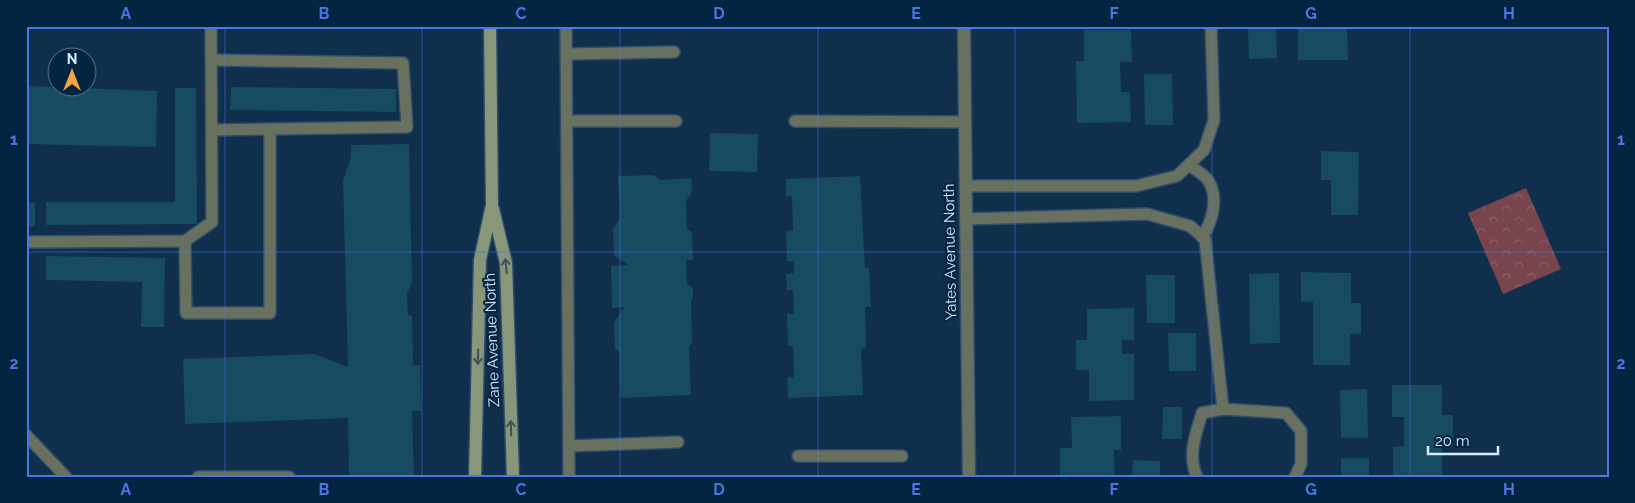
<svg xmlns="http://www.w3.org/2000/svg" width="1635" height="503" font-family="Raleway,sans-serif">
	<defs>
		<pattern id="forest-crowns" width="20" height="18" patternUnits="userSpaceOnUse" patternTransform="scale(1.25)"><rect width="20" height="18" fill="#78454e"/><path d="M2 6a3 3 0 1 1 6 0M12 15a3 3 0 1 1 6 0" fill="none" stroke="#8b6069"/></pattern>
	</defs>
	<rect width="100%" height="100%" fill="#0f2f4d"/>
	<path fill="url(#forest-crowns)" d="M 1526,188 L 1561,269 L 1503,294 L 1468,213 Z"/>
	<g fill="#164b61">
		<path d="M 1248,26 L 1276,26 L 1277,58 L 1249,59 Z"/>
		<path d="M 1310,26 L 1357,26 L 1357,28 L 1347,28 L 1348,60 L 1298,60 L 1298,28 L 1310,28 Z"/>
		<path d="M 1084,30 L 1131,30 L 1132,62 L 1120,62 L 1121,92 L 1130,92 L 1131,122 L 1077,123 L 1076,61 L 1084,61 Z"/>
		<path d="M 1144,74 L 1172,74 L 1173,125 L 1145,125 Z"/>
		<path d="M 26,86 L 157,91 L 156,147 L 26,144 Z"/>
		<path d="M 231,87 L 396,89 L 396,112 L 230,110 Z"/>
		<path d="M 175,88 L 196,88 L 197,224 L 46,225 L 46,202 L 175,202 Z"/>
		<path d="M 710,133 L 758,134 L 757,172 L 709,171 Z"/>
		<path d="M 409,144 L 412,282 L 407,294 L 408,315 L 412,316 L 413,365 L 420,365 L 421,411 L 412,411 L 414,477 L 349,477 L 348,418 L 185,424 L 183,359 L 315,354 L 348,367 L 343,180 L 351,158 L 351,145 Z"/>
		<path d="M 1321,151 L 1359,152 L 1358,215 L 1331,215 L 1331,180 L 1321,180 Z"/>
		<path d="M 653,175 L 661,180 L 691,178 L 692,191 L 686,201 L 687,229 L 692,232 L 693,260 L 686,260 L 687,284 L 693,288 L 693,297 L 691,301 L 692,343 L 689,347 L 691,395 L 621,398 L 619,351 L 615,349 L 614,323 L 624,307 L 612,308 L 611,266 L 629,265 L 614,256 L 613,229 L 620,218 L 618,176 Z"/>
		<path d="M 860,176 L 865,268 L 869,268 L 871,307 L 865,307 L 866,348 L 861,349 L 863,395 L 788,398 L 787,378 L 794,377 L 793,346 L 788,346 L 787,314 L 794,314 L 793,290 L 787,290 L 786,274 L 794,273 L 794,261 L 787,261 L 786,231 L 793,230 L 792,196 L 786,196 L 786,179 Z"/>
		<rect x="26" y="203" width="9" height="23"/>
		<path d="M 46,256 L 165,258 L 164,327 L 141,327 L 142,282 L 46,280 Z"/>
		<path d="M 1301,272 L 1351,273 L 1351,303 L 1361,303 L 1361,334 L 1350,334 L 1350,365 L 1313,365 L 1313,302 L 1301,302 Z"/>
		<path d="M 1279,273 L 1280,343 L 1250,344 L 1249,274 Z"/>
		<path d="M 1146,275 L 1175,275 L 1175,323 L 1147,323 Z"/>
		<path d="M 1134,308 L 1134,340 L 1122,340 L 1122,354 L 1134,354 L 1134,400 L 1089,401 L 1089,370 L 1076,370 L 1076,340 L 1087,340 L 1087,309 Z"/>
		<path d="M 1168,333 L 1196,333 L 1196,371 L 1169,371 Z"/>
		<path d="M 1392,385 L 1442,385 L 1442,415 L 1453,415 L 1453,446 L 1442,447 L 1442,477 L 1393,477 L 1393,447 L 1404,446 L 1404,417 L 1392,417 Z"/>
		<path d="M 1367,389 L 1368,438 L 1341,438 L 1340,390 Z"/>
		<path d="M 1163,407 L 1182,407 L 1182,439 L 1162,439 Z"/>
		<path d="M 1121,416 L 1121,450 L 1114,450 L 1115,477 L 1060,477 L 1060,448 L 1072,448 L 1071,417 Z"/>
		<rect x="1341" y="458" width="28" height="19"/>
		<path d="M 1133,460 L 1160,461 L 1160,477 L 1132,477 Z"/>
	</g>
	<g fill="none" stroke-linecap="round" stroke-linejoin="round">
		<g stroke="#2f4d69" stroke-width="14">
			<g id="service">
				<path d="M 566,26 L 569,477"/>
				<path d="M 567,54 L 674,52"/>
				<path d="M 212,60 L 403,63 L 407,127 L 212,130"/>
				<path d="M 567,121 L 676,121"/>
				<path d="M 795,121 L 965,122"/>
				<path d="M 1189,165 C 1194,169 1204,174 1208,180 C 1219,197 1213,221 1202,237"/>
				<path d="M 966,186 L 1136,186 L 1177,176 L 1204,150 L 1214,120 L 1211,26"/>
				<path d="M 966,219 L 1147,214 L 1190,226 L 1205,239 L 1223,409"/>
				<path d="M 185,241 L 186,313 L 270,313 L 270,129"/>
				<path d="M 26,242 L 185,241 L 212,222 L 211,26"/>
				<path d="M 26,435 L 66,477"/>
				<path d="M 569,446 L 678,442"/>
				<path d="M 798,456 L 902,456"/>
				<path d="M 198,477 L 289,477"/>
				<path d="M 1197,477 C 1187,455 1196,434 1202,413 L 1223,409 L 1286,413 L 1301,431 L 1301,464 L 1295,477"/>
			</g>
		</g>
		<g stroke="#2f4d69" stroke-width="15">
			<path id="minor" d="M 964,26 L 969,477"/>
		</g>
		<g stroke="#2f4d69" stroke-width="15">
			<g id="secondary">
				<path d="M 493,209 L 506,263 L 513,477"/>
				<path d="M 475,477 L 480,260 L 492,205 L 490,26"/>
			</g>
		</g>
		<use href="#service" stroke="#68715f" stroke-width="11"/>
		<use href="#minor" stroke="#68715f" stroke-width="12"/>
		<use href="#secondary" stroke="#88977a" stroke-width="12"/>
	</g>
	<defs><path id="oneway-shaft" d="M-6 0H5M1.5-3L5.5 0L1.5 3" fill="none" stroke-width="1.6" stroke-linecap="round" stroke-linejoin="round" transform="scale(1.25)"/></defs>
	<g stroke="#395358">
		<use href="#oneway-shaft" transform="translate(506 266) rotate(-96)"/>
		<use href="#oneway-shaft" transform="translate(478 357) rotate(91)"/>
		<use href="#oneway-shaft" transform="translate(511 428) rotate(-92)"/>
	</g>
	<path fill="none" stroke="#4c76e2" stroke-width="1" stroke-opacity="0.55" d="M 225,26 L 225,477M 422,26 L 422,477M 620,26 L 620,477M 818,26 L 818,477M 1015,26 L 1015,477M 1212,26 L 1212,477M 1410,26 L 1410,477M 26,252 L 1609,252"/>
	<g text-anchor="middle" stroke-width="4" stroke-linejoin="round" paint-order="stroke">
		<g font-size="15" fill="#d9ecff" stroke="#042542">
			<text transform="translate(950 252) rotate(-91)" y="5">Yates Avenue North</text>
			<text transform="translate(492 340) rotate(-92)" y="5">Zane Avenue North</text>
		</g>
	</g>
	<rect width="1635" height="503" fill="none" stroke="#042542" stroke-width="55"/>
	<g transform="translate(72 72)"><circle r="24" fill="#042542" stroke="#59758e"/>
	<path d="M0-4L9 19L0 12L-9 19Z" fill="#f2a541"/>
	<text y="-8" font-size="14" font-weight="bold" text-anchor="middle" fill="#d9ecff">N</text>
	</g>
	<path d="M1428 446v8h70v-8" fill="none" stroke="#d9ecff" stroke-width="2.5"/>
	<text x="1435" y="446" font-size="15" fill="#d9ecff" stroke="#042542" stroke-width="4" paint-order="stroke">20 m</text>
	<rect x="28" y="28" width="1580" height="448" fill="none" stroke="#4c76e2" stroke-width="2"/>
	<g font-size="16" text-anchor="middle" font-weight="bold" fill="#4c76e2">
		<text x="126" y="19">A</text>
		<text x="324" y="19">B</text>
		<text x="521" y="19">C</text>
		<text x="719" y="19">D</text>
		<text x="916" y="19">E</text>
		<text x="1114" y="19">F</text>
		<text x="1311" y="19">G</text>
		<text x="1509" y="19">H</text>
		<text x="14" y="145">1</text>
		<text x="1621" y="145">1</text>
		<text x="14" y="369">2</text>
		<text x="1621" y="369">2</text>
		<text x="126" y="495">A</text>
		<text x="324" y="495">B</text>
		<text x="521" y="495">C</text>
		<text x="719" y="495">D</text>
		<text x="916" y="495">E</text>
		<text x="1114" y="495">F</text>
		<text x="1311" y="495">G</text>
		<text x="1509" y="495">H</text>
	</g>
</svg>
